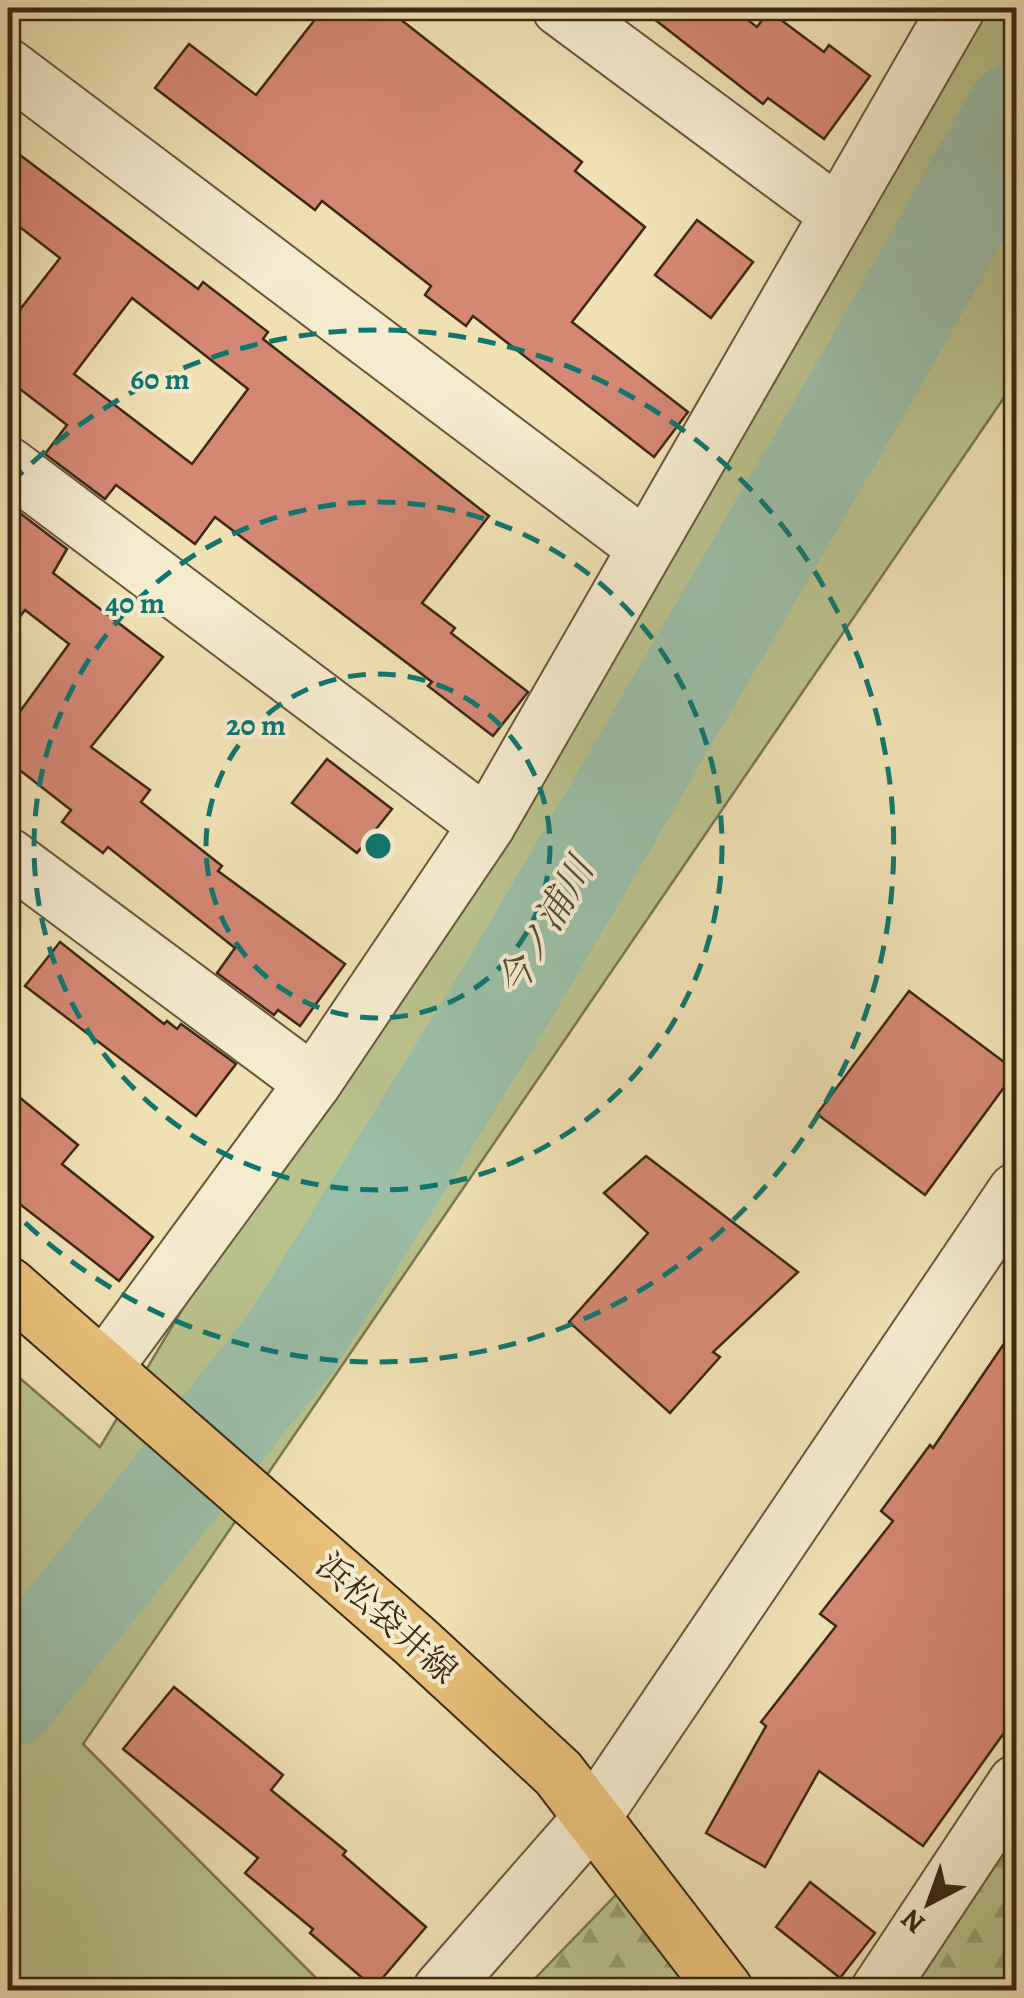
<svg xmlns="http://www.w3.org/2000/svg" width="1024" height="1998" font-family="Alegreya,'Noto Serif JP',serif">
	<defs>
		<pattern id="forest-firs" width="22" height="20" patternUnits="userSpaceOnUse" patternTransform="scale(2.5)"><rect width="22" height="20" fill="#bac28c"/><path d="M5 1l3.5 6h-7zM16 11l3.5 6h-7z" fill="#989e71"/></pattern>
	</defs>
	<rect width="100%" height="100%" fill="#f0e0b2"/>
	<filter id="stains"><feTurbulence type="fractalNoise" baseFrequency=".002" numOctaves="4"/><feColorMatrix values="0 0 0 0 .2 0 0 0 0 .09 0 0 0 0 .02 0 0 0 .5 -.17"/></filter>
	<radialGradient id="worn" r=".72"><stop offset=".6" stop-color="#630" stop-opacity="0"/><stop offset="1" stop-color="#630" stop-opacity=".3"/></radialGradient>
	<path fill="#bac28c" stroke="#7b764f" stroke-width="2.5" d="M 966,8 L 1016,8 L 1016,380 L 83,1744 L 328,1990 L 8,1990 L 8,1368 L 100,1447 L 887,130 Z"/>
	<g fill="url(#forest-firs)" stroke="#7b764f" stroke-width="2.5">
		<path d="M 1016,1791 L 1016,1990 L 881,1990 Z"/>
		<path d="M 638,1872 L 725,1990 L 524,1990 Z"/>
	</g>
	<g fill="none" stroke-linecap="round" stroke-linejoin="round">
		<path stroke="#9bbea6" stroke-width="102" d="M 8,1696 L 291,1343 L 507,994 L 876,362 L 1016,114"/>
	</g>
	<g fill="#d48874" stroke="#3c2912" stroke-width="2.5" fill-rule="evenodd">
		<path d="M 324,8 L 386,8 L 582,162 L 575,171 L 645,227 L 572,322 L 688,412 L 654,457 L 473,316 L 466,326 L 425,295 L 431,286 L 322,201 L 315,210 L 155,88 L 189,44 L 256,95 Z"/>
		<path d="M 640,8 L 732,8 L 757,27 L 769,11 L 824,52 L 829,45 L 870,76 L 824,139 L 768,98 L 763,104 Z"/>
		<path d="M 8,146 L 198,289 L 203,282 L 268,332 L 263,339 L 489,516 L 422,603 L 455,628 L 451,633 L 528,692 L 493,736 L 428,686 L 432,682 L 215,517 L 195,544 L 116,485 L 105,499 L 45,454 L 67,425 L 8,380 L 8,325 L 60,258 L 8,218 ZM 132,298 L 248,389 L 192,464 L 74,374 Z"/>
		<path d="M 697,220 L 753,262 L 711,318 L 655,275 Z"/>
		<path d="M 8,504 L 67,549 L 53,573 L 163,657 L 91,747 L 150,790 L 141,802 L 222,866 L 218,871 L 345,964 L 300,1026 L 278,1010 L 274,1015 L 217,973 L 235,948 L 108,847 L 103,853 L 62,822 L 71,810 L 8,761 L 8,728 L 69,644 L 25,610 L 8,632 Z"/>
		<path d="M 327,759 L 392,809 L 357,853 L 292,803 Z"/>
		<path d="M 60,942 L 164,1024 L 167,1021 L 177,1029 L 181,1024 L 236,1064 L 196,1116 L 25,986 Z"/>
		<path d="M 909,991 L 1016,1071 L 925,1195 L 817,1114 Z"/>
		<path d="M 8,1088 L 78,1145 L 62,1164 L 153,1237 L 119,1281 L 8,1195 Z"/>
		<path d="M 646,1156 L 798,1272 L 713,1352 L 720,1357 L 670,1413 L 569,1322 L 648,1233 L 604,1193 Z"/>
		<path d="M 1016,1326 L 1016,1716 L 923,1846 L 819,1771 L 765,1867 L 706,1833 L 766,1726 L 761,1722 L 836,1626 L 820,1614 L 893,1521 L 881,1511 L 930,1445 L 933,1448 Z"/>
		<path d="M 174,1687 L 283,1775 L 271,1790 L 346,1851 L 343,1855 L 426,1927 L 374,1988 L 310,1933 L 313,1929 L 245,1873 L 258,1858 L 123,1749 Z"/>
		<path d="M 810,1882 L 875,1933 L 840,1978 L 776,1927 Z"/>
	</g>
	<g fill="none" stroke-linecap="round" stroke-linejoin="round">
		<g stroke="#69573a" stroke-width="59">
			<g id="minor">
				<path d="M 560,8 L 838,214"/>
				<path d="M 8,67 L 646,548"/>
				<path d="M 8,465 L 487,825"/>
				<path d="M 8,856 L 313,1083"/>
				<path d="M 104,1368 L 313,1083 L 487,825 L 957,8"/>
				<path d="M 441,1990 L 594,1815 L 1016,1191"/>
				<path d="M 879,1990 L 1016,1783"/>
			</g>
		</g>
		<g stroke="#3c2912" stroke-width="59">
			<path id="major" d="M 8,1285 L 415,1641 L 558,1773 L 725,1990"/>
		</g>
		<use href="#minor" stroke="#f5ebcd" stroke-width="55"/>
		<use href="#major" stroke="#e8c079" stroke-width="55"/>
	</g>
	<g fill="none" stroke="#0f766e" stroke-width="5" stroke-dasharray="18 12">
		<circle cx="378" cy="846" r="172"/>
		<circle cx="378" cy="846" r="344"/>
		<path d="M10 484A516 516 0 1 1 10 1208"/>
	</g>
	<g text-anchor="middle" stroke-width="8" stroke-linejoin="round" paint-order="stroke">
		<g font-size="35" fill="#3c2912" stroke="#f5ebcd">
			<text transform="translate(387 1618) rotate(42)" y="12">浜松袋井線</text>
		</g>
		<g font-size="38" font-style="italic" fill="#544e37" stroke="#f5ebcd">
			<text transform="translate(545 927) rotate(-60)" y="13">今ノ浦川</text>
		</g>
	</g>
	<circle cx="378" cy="846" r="15" fill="#0f766e" stroke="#f5ebcd" stroke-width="5"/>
	<g font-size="30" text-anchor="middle" font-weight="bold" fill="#0f766e" stroke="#f5ebcd" stroke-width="8" stroke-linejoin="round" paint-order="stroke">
		<text x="160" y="389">60 m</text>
		<text x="135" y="613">40 m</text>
		<text x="256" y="735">20 m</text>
	</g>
	<rect width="1024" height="1998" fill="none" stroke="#f0e0b2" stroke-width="40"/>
	<rect x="10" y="10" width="1004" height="1978" fill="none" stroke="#3c2912" stroke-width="5"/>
	<rect x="20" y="20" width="984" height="1958" fill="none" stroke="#3c2912" stroke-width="2.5"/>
	<g transform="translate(929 1903) rotate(221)" stroke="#f5ebcd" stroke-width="8" paint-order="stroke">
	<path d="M0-8L18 38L0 25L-18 38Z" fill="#3c2912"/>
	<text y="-15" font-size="28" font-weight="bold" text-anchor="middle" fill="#3c2912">N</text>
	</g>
	<rect width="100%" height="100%" filter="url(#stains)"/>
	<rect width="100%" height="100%" fill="url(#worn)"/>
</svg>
